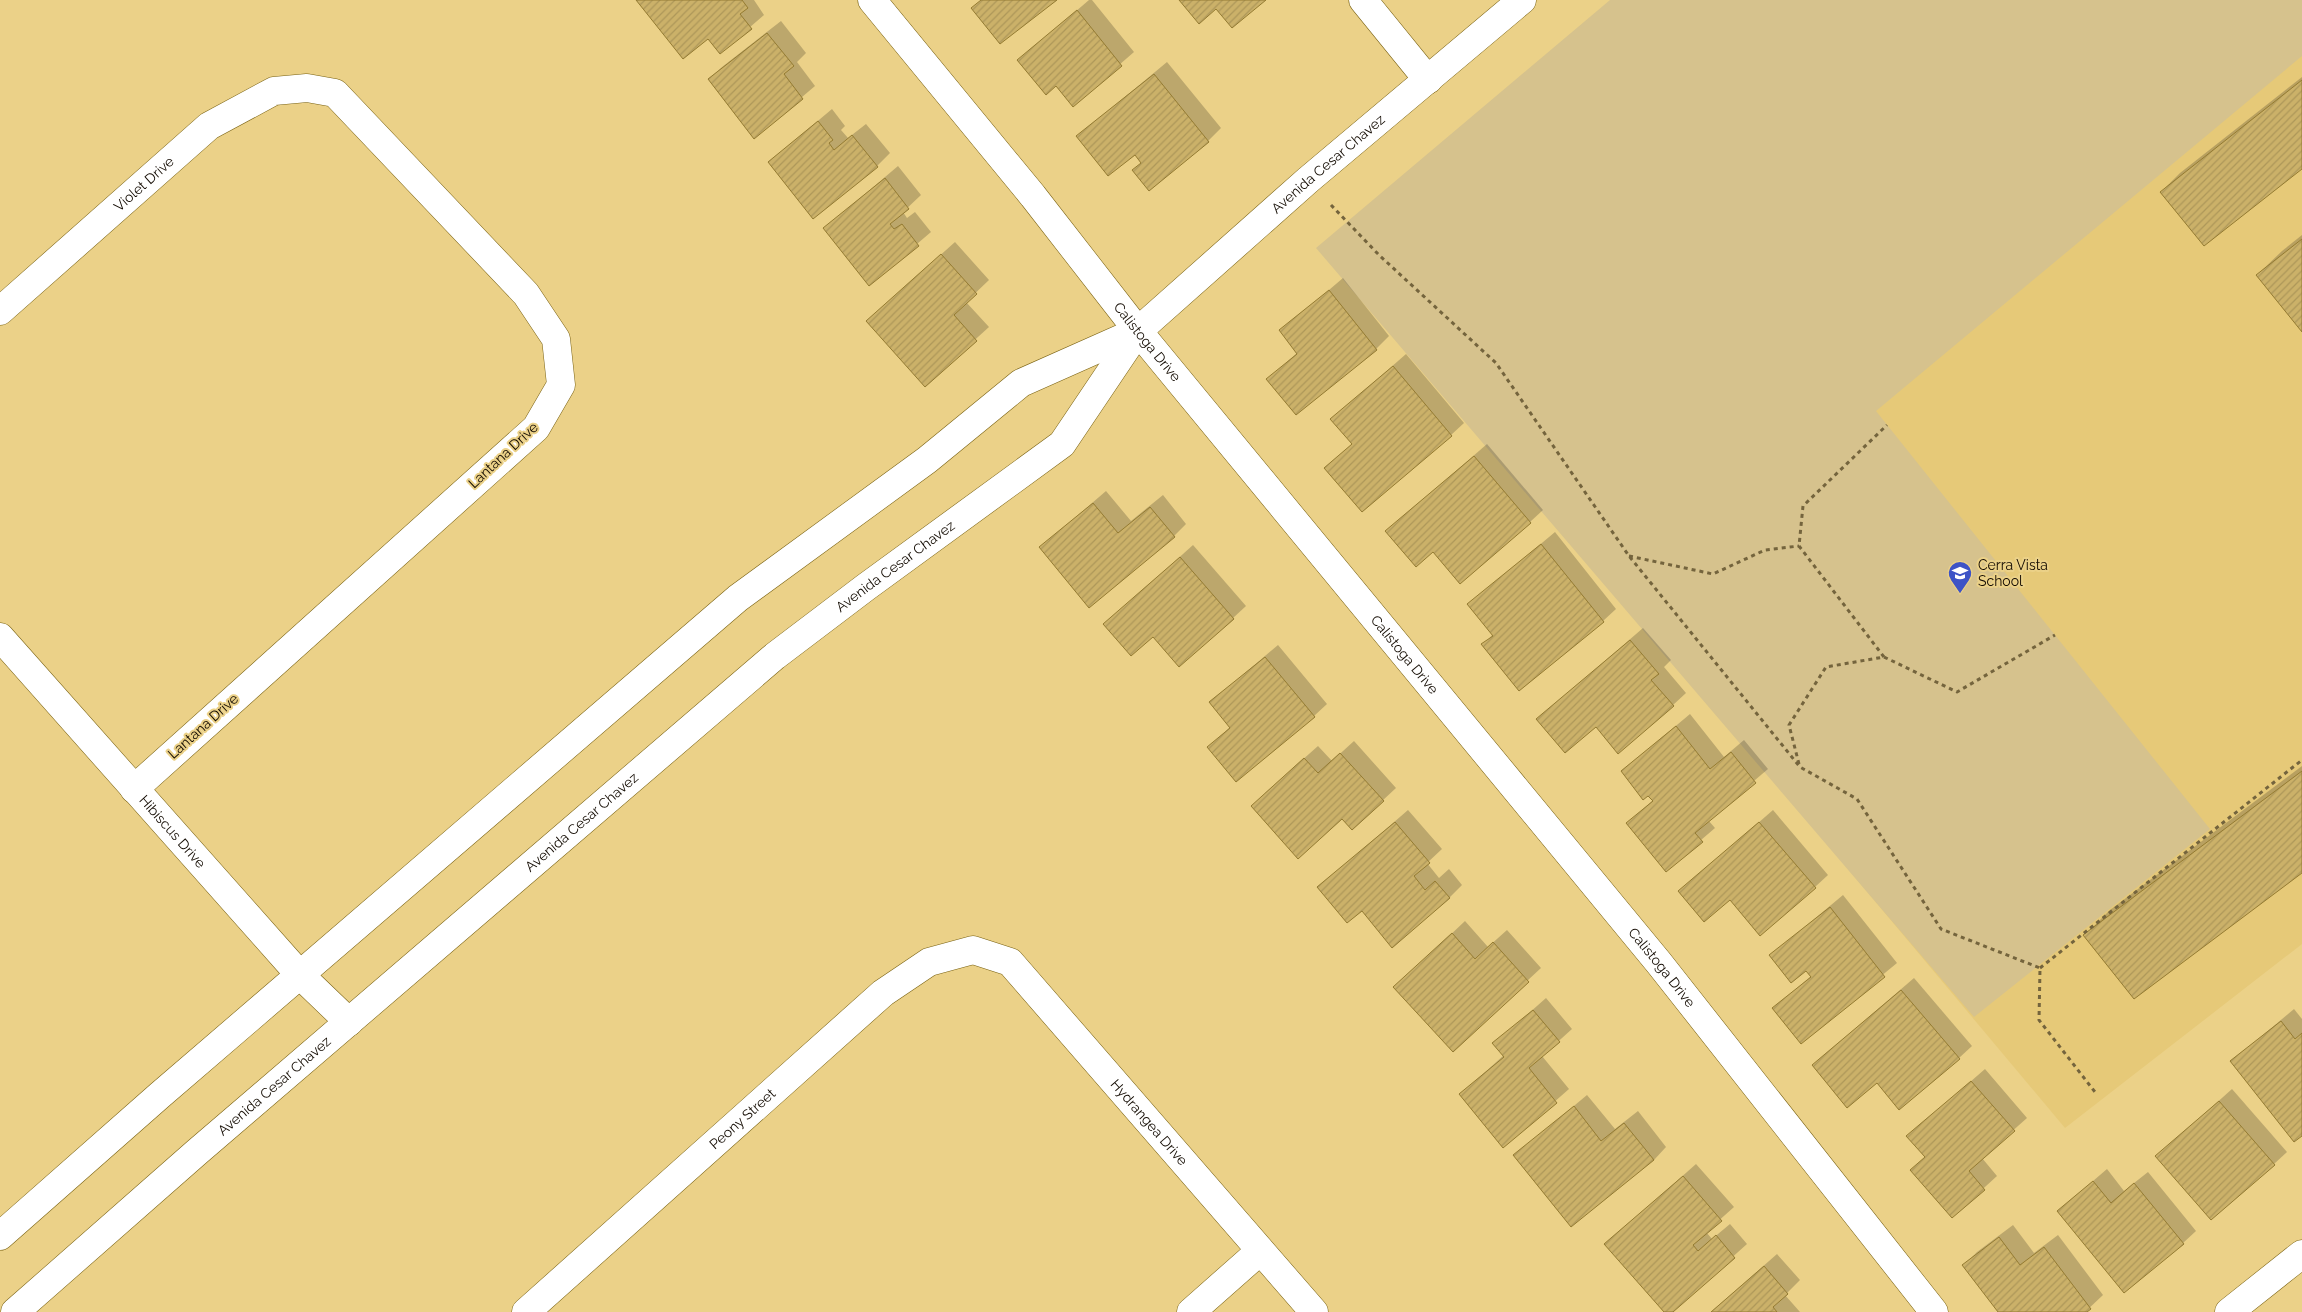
<svg xmlns="http://www.w3.org/2000/svg" width="2302" height="1312" font-family="Raleway,sans-serif">
	<defs>
		<pattern id="building-hatch" width="6" height="6" patternUnits="userSpaceOnUse" patternTransform="scale(1.25)"><rect width="6" height="6" fill="#cbb169"/><path d="M-1 1l2-2M0 6l6-6M5 7l2-2" fill="none" stroke="#ad9759"/></pattern>
	</defs>
	<rect width="100%" height="100%" fill="#ebd188"/>
	<path fill="#e6c978" d="M 2302,0 L 2302,944 L 2065,1128 L 1325,245 Z"/>
	<path fill="#d6c28d" d="M 1610,0 L 2302,0 L 2302,56 L 1876,411 L 2210,829 L 1974,1017 L 1316,248 Z"/>
	<g fill="#0003">
		<path d="M 638,0 L 754,0 L 764,15 L 720,53 L 708,37 Z"/>
		<path d="M 1089,0 L 1092,0 L 1134,52 L 1073,105 L 1056,84 L 1019,60 Z"/>
		<path d="M 781,21 L 806,53 L 797,62 L 815,86 L 755,137 L 709,79 L 722,67 Z"/>
		<path d="M 1167,62 L 1221,128 L 1208,141 L 1142,162 L 1135,153 L 1078,136 Z"/>
		<path d="M 2302,77 L 2302,168 L 2161,192 L 2180,173 Z"/>
		<path d="M 832,109 L 845,126 L 841,130 L 848,138 L 866,124 L 890,153 L 877,166 L 769,162 Z"/>
		<path d="M 898,166 L 921,195 L 903,212 L 907,218 L 915,212 L 931,232 L 870,284 L 825,228 Z"/>
		<path d="M 2302,235 L 2302,330 L 2257,275 L 2282,251 Z"/>
		<path d="M 955,242 L 989,280 L 966,302 L 989,327 L 925,385 L 867,321 Z"/>
		<path d="M 1343,278 L 1389,336 L 1376,349 L 1268,379 L 1298,352 L 1281,331 Z"/>
		<path d="M 1406,354 L 1464,423 L 1451,435 L 1326,468 L 1353,443 L 1332,419 Z"/>
		<path d="M 1487,444 L 1543,510 L 1530,522 L 1433,550 L 1387,531 Z"/>
		<path d="M 1106,491 L 1131,521 L 1163,495 L 1186,524 L 1174,536 L 1041,547 Z"/>
		<path d="M 1555,532 L 1616,609 L 1603,621 L 1483,645 L 1493,634 L 1469,604 Z"/>
		<path d="M 1193,545 L 1246,606 L 1233,618 L 1153,636 L 1105,624 Z"/>
		<path d="M 1643,628 L 1671,660 L 1664,667 L 1686,693 L 1673,705 L 1596,725 L 1538,719 Z"/>
		<path d="M 1278,645 L 1327,704 L 1314,716 L 1209,747 L 1231,726 L 1211,702 Z"/>
		<path d="M 1690,714 L 1724,757 L 1744,740 L 1768,769 L 1708,820 L 1715,828 L 1666,870 L 1628,823 L 1653,800 L 1622,771 Z"/>
		<path d="M 1354,741 L 1396,788 L 1352,829 L 1342,818 L 1265,793 L 1318,746 L 1332,761 Z"/>
		<path d="M 2302,766 L 2302,872 L 2085,935 L 2110,910 Z"/>
		<path d="M 1408,810 L 1442,849 L 1427,863 L 1439,878 L 1449,869 L 1462,885 L 1449,898 L 1362,909 L 1319,887 Z"/>
		<path d="M 1773,810 L 1828,875 L 1815,887 L 1730,898 L 1680,891 Z"/>
		<path d="M 1843,895 L 1897,963 L 1801,1042 L 1774,1008 L 1811,976 L 1806,970 L 1771,955 Z"/>
		<path d="M 1465,921 L 1488,947 L 1507,930 L 1541,968 L 1453,1050 L 1408,975 Z"/>
		<path d="M 1914,978 L 1972,1046 L 1959,1058 L 1813,1065 Z"/>
		<path d="M 1546,998 L 1572,1029 L 1542,1056 L 1569,1089 L 1504,1146 L 1461,1094 L 1504,1055 L 1494,1044 Z"/>
		<path d="M 2294,1009 L 2302,1019 L 2302,1135 L 2232,1061 Z"/>
		<path d="M 1985,1069 L 2027,1118 L 1982,1158 L 1997,1176 L 1952,1217 L 1912,1170 L 1925,1157 L 1908,1136 Z"/>
		<path d="M 2232,1089 L 2287,1152 L 2274,1164 L 2157,1156 Z"/>
		<path d="M 1587,1095 L 1615,1129 L 1638,1111 L 1666,1147 L 1654,1160 L 1515,1155 Z"/>
		<path d="M 1696,1164 L 1734,1207 L 1706,1232 L 1712,1239 L 1730,1224 L 1747,1244 L 1671,1312 L 1665,1312 L 1606,1244 Z"/>
		<path d="M 2107,1169 L 2124,1191 L 2148,1172 L 2196,1231 L 2183,1243 L 2058,1211 Z"/>
		<path d="M 2013,1225 L 2034,1253 L 2058,1235 L 2103,1295 L 2085,1312 L 1999,1312 L 1964,1265 L 1977,1252 Z"/>
		<path d="M 1777,1254 L 1800,1280 L 1785,1295 L 1800,1312 L 1711,1312 Z"/>
	</g>
	<g fill="url(#building-hatch)" stroke="#947b32">
		<path d="M 636,0 L 742,0 L 748,8 L 740,14 L 752,29 L 720,54 L 708,39 L 683,59 Z"/>
		<path d="M 981,0 L 1057,0 L 1000,44 L 971,8 Z"/>
		<path d="M 1179,0 L 1266,0 L 1232,28 L 1216,9 L 1199,24 Z"/>
		<path d="M 1077,10 L 1122,66 L 1073,107 L 1056,86 L 1046,95 L 1017,60 Z"/>
		<path d="M 767,33 L 794,66 L 784,74 L 803,99 L 754,139 L 708,79 Z"/>
		<path d="M 1154,74 L 1209,142 L 1149,191 L 1132,170 L 1141,163 L 1135,155 L 1108,176 L 1076,136 Z"/>
		<path d="M 2302,80 L 2302,169 L 2204,246 L 2160,192 Z"/>
		<path d="M 818,121 L 833,140 L 829,143 L 834,150 L 852,135 L 878,167 L 813,219 L 768,162 Z"/>
		<path d="M 885,178 L 909,209 L 890,224 L 894,229 L 902,224 L 919,246 L 869,286 L 823,228 Z"/>
		<path d="M 2302,239 L 2302,332 L 2256,275 Z"/>
		<path d="M 941,254 L 977,294 L 954,315 L 977,341 L 925,387 L 866,321 Z"/>
		<path d="M 1329,290 L 1377,350 L 1296,415 L 1266,379 L 1297,354 L 1279,330 Z"/>
		<path d="M 1393,366 L 1452,436 L 1362,512 L 1324,468 L 1352,444 L 1330,419 Z"/>
		<path d="M 1474,456 L 1531,523 L 1460,584 L 1433,552 L 1416,567 L 1385,531 Z"/>
		<path d="M 1093,503 L 1118,533 L 1150,507 L 1175,537 L 1089,608 L 1039,547 Z"/>
		<path d="M 1541,544 L 1604,622 L 1519,691 L 1481,644 L 1493,636 L 1467,604 Z"/>
		<path d="M 1180,557 L 1234,619 L 1179,667 L 1153,637 L 1131,656 L 1103,624 Z"/>
		<path d="M 1630,640 L 1659,674 L 1651,680 L 1674,706 L 1618,754 L 1596,727 L 1565,753 L 1536,719 Z"/>
		<path d="M 1265,657 L 1315,717 L 1236,782 L 1207,747 L 1230,728 L 1209,702 Z"/>
		<path d="M 1676,726 L 1710,769 L 1731,752 L 1756,783 L 1695,833 L 1703,842 L 1666,872 L 1626,823 L 1653,801 L 1648,796 L 1643,800 L 1621,771 Z"/>
		<path d="M 1340,753 L 1384,801 L 1352,830 L 1342,819 L 1298,859 L 1251,806 L 1304,758 L 1318,773 Z"/>
		<path d="M 2302,771 L 2302,873 L 2134,999 L 2083,935 Z"/>
		<path d="M 1395,822 L 1430,863 L 1414,876 L 1425,890 L 1435,881 L 1450,898 L 1392,948 L 1362,911 L 1347,923 L 1317,887 Z"/>
		<path d="M 1759,822 L 1816,888 L 1760,936 L 1730,900 L 1704,922 L 1678,891 Z"/>
		<path d="M 1830,907 L 1885,977 L 1801,1044 L 1772,1008 L 1811,977 L 1806,971 L 1791,983 L 1769,955 Z"/>
		<path d="M 1452,933 L 1475,959 L 1493,942 L 1529,982 L 1453,1052 L 1393,987 Z"/>
		<path d="M 1901,990 L 1960,1059 L 1899,1110 L 1877,1083 L 1847,1108 L 1812,1065 Z"/>
		<path d="M 1533,1010 L 1560,1042 L 1529,1068 L 1557,1103 L 1503,1148 L 1459,1094 L 1504,1057 L 1492,1043 Z"/>
		<path d="M 2281,1021 L 2295,1039 L 2302,1033 L 2302,1136 L 2294,1142 L 2230,1061 Z"/>
		<path d="M 1971,1081 L 2015,1131 L 1969,1171 L 1985,1190 L 1952,1218 L 1910,1170 L 1925,1157 L 1906,1136 Z"/>
		<path d="M 2219,1101 L 2275,1165 L 2211,1220 L 2155,1156 Z"/>
		<path d="M 1574,1106 L 1601,1141 L 1624,1123 L 1654,1160 L 1571,1227 L 1513,1155 Z"/>
		<path d="M 1683,1176 L 1722,1221 L 1693,1245 L 1698,1251 L 1716,1235 L 1735,1258 L 1673,1312 L 1664,1312 L 1604,1244 Z"/>
		<path d="M 2093,1181 L 2111,1203 L 2134,1183 L 2184,1244 L 2124,1293 L 2057,1211 Z"/>
		<path d="M 1999,1237 L 2020,1265 L 2044,1247 L 2091,1309 L 2087,1312 L 1998,1312 L 1962,1265 Z"/>
		<path d="M 1764,1266 L 1788,1294 L 1773,1307 L 1777,1312 L 1711,1312 Z"/>
	</g>
	<g fill="none" stroke-linecap="round" stroke-linejoin="round">
		<g stroke="#796111" stroke-width="29">
			<g id="minor">
				<path id="s1" d="M 872,0 L 1033,196 L 1138,331 L 1659,963 L 1934,1312"/>
				<path d="M 1363,0 L 1428,80"/>
				<path id="s2" d="M 0,311 L 209,126 L 274,91 L 307,88 L 335,93 L 526,294 L 556,339 L 561,385 L 536,428 L 134,789"/>
				<path id="s3" d="M 0,637 L 300,975 L 349,1022"/>
				<path id="s4" d="M 526,1312 L 883,993 L 929,962 L 973,950 L 1010,962 L 1314,1312"/>
				<path d="M 1191,1312 L 1260,1251"/>
				<path d="M 2229,1312 L 2302,1254"/>
			</g>
		</g>
		<g stroke="#796111" stroke-width="29">
			<g id="tertiary">
				<path d="M 0,1236 L 160,1095 L 738,598 L 927,460 L 1021,383 L 1138,331"/>
				<path id="s5" d="M 15,1312 L 197,1152 L 775,656 L 866,587 L 1062,444 L 1138,331 L 1308,180 L 1522,0"/>
			</g>
		</g>
		<g stroke="#74643d" stroke-width="3" stroke-dasharray="4 4" stroke-linecap="butt">
			<path d="M 1331,205 L 1379,255 L 1496,363 L 1629,556 L 1800,767 L 1857,799 L 1941,929 L 2040,968 L 2039,1020 L 2095,1092"/>
			<path d="M 1629,556 L 1713,574 L 1765,550 L 1799,546"/>
			<path d="M 1884,657 L 1799,546 L 1803,506 L 1887,425"/>
			<path d="M 1799,764 L 1789,725 L 1826,667 L 1884,657 L 1957,692 L 2055,635"/>
			<path d="M 2040,968 L 2302,760"/>
		</g>
		<use href="#minor" stroke="#fff" stroke-width="28"/>
		<use href="#tertiary" stroke="#fff" stroke-width="28"/>
	</g>
	<defs>
		<g id="school-pin" transform="scale(1.25)"><path d="M0 17L-7.5 6A9.5 9.5 0 1 1 7.5 6Z" fill="#3d53c6" stroke="#ebd188"/><path d="M0-5L7-2L0 1L-7-2ZM-4 1L0 2.5L4 1V4Q0 6-4 4Z" fill="#fff"/></g>
	</defs>
	<g fill-rule="evenodd">
		<use href="#school-pin" x="1960" y="573"/>
	</g>
	<g text-anchor="middle" stroke-width="4" stroke-linejoin="round" paint-order="stroke">
		<g font-size="14" fill="#120a00" stroke="#ebd188">
			<text dy="5" stroke="none"><textPath href="#s5" startOffset="1750">Avenida Cesar Chavez</textPath></text>
			<text dy="5" stroke="none"><textPath href="#s2" startOffset="192">Violet Drive</textPath></text>
			<text dy="5" stroke="none"><textPath href="#s1" startOffset="439">Calistoga Drive</textPath></text>
			<text transform="translate(503 455) rotate(-43)" y="5">Lantana Drive</text>
			<text dy="5" stroke="none"><textPath href="#s5" startOffset="1154">Avenida Cesar Chavez</textPath></text>
			<text dy="5" stroke="none"><textPath href="#s1" startOffset="844">Calistoga Drive</textPath></text>
			<text transform="translate(203 726) rotate(-42)" y="5">Lantana Drive</text>
			<text dy="5" stroke="none"><textPath href="#s5" startOffset="749">Avenida Cesar Chavez</textPath></text>
			<text dy="5" stroke="none"><textPath href="#s3" startOffset="260">Hibiscus Drive</textPath></text>
			<text dy="5" stroke="none"><textPath href="#s1" startOffset="1249">Calistoga Drive</textPath></text>
			<text dy="5" stroke="none"><textPath href="#s5" startOffset="344">Avenida Cesar Chavez</textPath></text>
			<text dy="5" stroke="none"><textPath href="#s4" startOffset="290">Peony Street</textPath></text>
			<text dy="5" stroke="none"><textPath href="#s4" startOffset="831">Hydrangea Drive</textPath></text>
		</g>
		<g font-size="14" fill="#120a00" stroke="#ebd188" text-anchor="start">
			<text x="1978" y="570">Cerra Vista<tspan x="1978" dy="16">School</tspan></text>
		</g>
	</g>
</svg>
